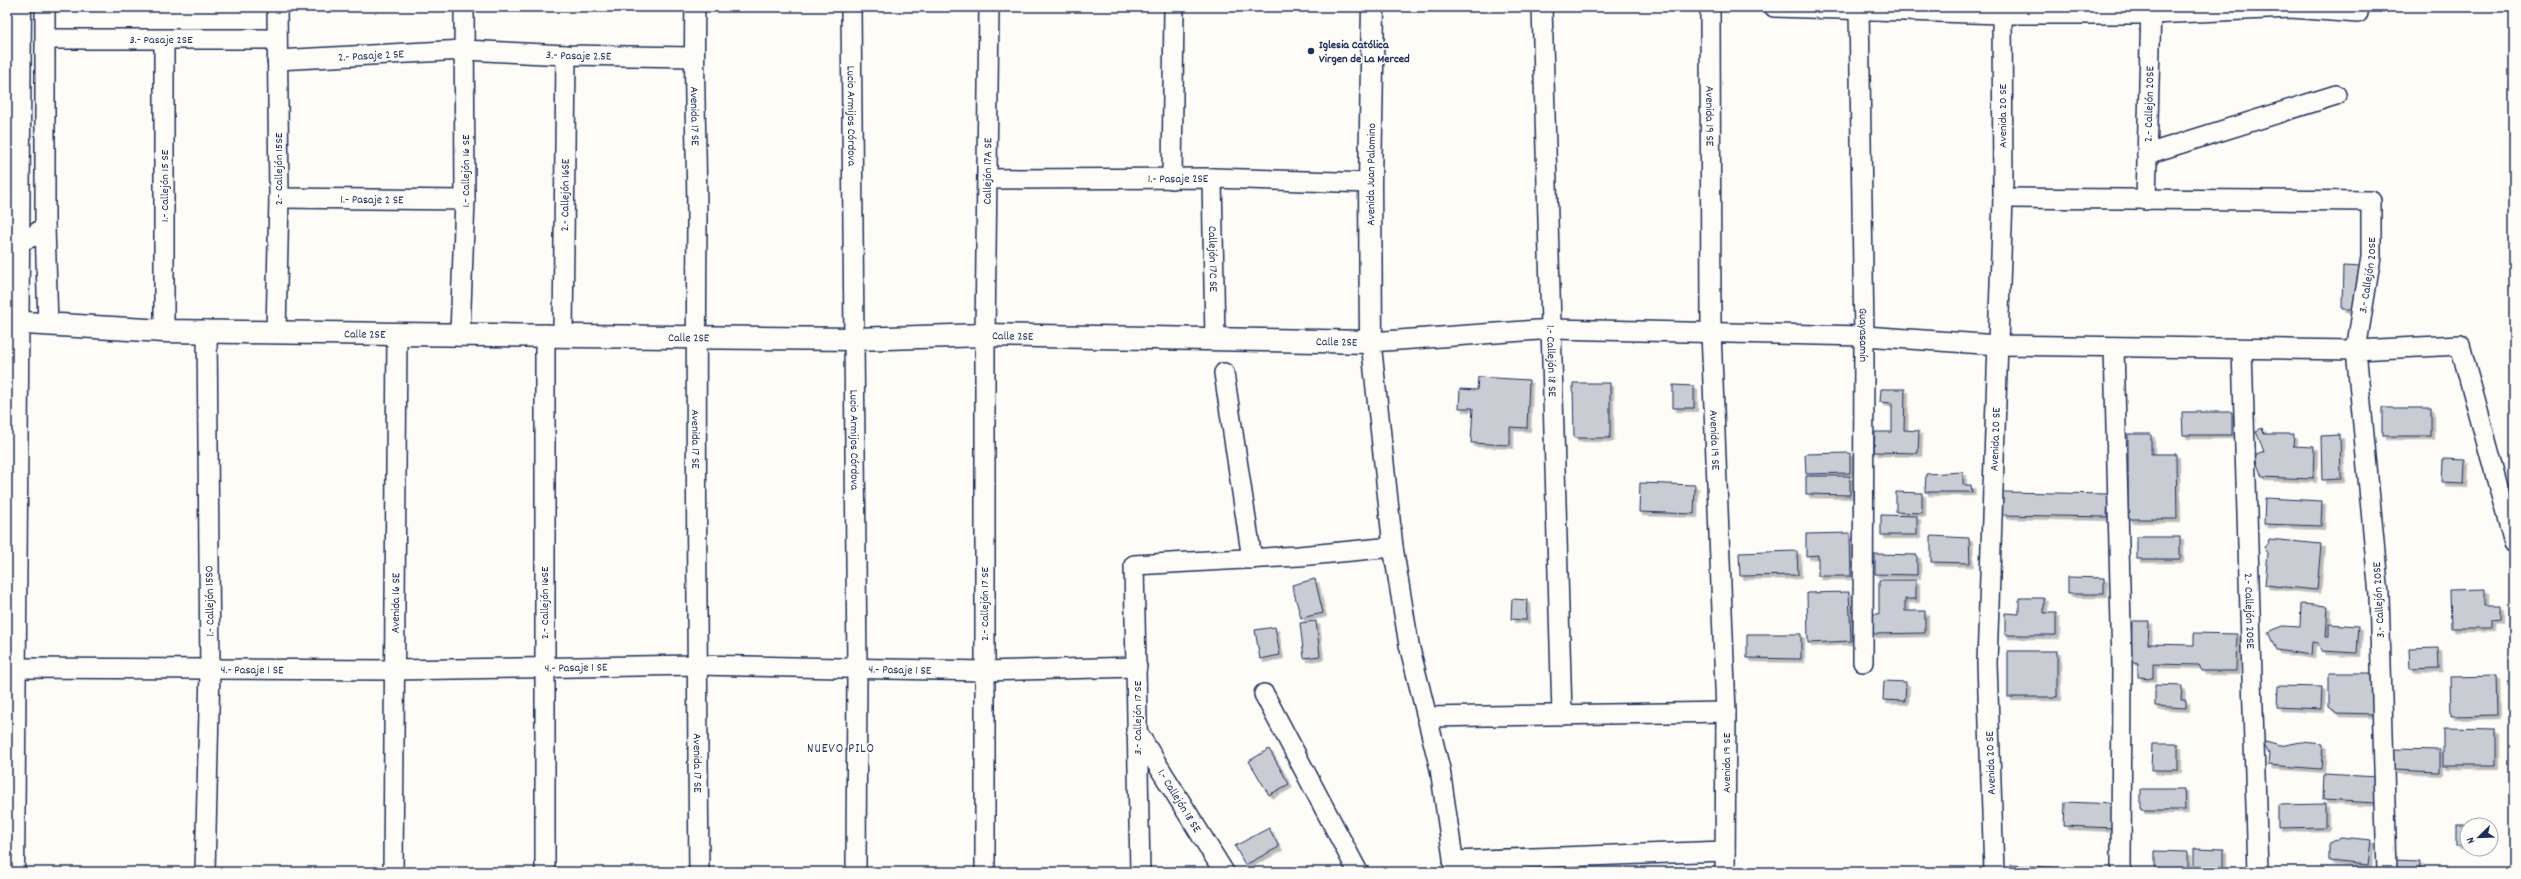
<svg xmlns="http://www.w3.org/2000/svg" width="2521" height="879" font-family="Dekko,sans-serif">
	<defs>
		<filter id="shadow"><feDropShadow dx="3.5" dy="3.5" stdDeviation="0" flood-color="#0004"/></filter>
	</defs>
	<rect width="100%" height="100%" fill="#fdfcf7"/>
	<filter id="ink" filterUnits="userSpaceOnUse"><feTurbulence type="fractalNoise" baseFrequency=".025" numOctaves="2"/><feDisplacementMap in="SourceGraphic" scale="8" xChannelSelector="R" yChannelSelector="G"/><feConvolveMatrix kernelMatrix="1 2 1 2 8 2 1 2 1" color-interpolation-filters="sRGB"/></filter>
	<g filter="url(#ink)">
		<g fill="#c9ccd3" stroke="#1b2f5e" filter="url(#shadow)">
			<path d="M 2343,266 L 2363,267 L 2362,309 L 2342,309 Z"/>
			<path d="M 1478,377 L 1529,380 L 1527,428 L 1510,427 L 1510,445 L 1471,443 L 1473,408 L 1459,408 L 1460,389 L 1477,390 Z"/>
			<path d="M 1573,383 L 1610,383 L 1610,438 L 1574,438 Z"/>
			<path d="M 1673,385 L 1694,386 L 1694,408 L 1673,408 Z"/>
			<path d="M 1881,389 L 1905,389 L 1904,430 L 1919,431 L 1918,453 L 1874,452 L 1875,432 L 1892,432 L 1892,403 L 1880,402 Z"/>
			<rect x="2382" y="408" width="49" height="28"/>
			<path d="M 2182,412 L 2232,412 L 2232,435 L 2183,435 Z"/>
			<path d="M 2262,428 L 2264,434 L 2294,434 L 2293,446 L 2314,447 L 2313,479 L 2262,477 L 2254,456 L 2264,452 L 2256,431 Z"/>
			<path d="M 2128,434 L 2151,434 L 2151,454 L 2176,454 L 2177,519 L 2128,519 Z"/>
			<path d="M 2340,435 L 2341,479 L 2322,480 L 2321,436 Z"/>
			<path d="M 1850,453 L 1850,473 L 1806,474 L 1805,454 Z"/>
			<path d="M 2443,459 L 2465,460 L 2464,484 L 2442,483 Z"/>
			<path d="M 1963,472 L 1963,485 L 1971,485 L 1972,492 L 1925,492 L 1926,474 Z"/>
			<path d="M 1806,476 L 1850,476 L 1850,495 L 1806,494 Z"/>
			<path d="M 1640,483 L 1695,485 L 1694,514 L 1639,512 Z"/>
			<path d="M 1896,492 L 1922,493 L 1922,513 L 1896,512 Z"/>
			<path d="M 2002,492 L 2108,494 L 2107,517 L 2002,515 Z"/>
			<path d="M 2265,498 L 2322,501 L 2321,526 L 2264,524 Z"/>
			<path d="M 1881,515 L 1917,516 L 1917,535 L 1881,535 Z"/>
			<path d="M 1850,533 L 1851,576 L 1818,576 L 1818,555 L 1806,556 L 1806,534 Z"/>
			<path d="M 1931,536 L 1969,538 L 1970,563 L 1931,562 Z"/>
			<rect x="2137" y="537" width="43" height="22"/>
			<path d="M 2269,539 L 2321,544 L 2317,590 L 2265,585 L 2268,553 L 2264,547 L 2268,544 Z"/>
			<path d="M 1797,551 L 1798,575 L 1740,576 L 1739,553 Z"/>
			<path d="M 1875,554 L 1917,555 L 1917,575 L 1875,574 Z"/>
			<path d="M 2068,577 L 2104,578 L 2104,594 L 2068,594 Z"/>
			<path d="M 1315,579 L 1323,613 L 1301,618 L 1292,585 Z"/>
			<path d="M 1879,580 L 1916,580 L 1916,599 L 1905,599 L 1905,611 L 1925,611 L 1925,633 L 1872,634 L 1872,614 L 1879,614 Z"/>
			<path d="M 2485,589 L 2485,605 L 2500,605 L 2500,619 L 2491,620 L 2491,628 L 2451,628 L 2450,590 Z"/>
			<path d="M 1849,592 L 1851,641 L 1808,643 L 1807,593 Z"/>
			<path d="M 2019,598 L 2044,598 L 2044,613 L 2056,613 L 2056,635 L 2005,635 L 2005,613 L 2019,614 Z"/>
			<path d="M 1512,599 L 1527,600 L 1526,620 L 1511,619 Z"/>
			<path d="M 2301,604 L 2328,606 L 2326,637 L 2329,637 L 2329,624 L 2359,626 L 2357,653 L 2322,651 L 2318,643 L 2312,642 L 2311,655 L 2277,650 L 2269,632 L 2282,626 L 2300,627 Z"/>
			<path d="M 1316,621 L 1320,656 L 1304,658 L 1300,623 Z"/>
			<path d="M 2132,621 L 2149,621 L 2148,644 L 2194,645 L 2194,633 L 2237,634 L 2236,671 L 2202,671 L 2199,665 L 2153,664 L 2153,678 L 2138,677 L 2138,663 L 2131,661 Z"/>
			<path d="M 1275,627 L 1280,655 L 1260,659 L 1255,630 Z"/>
			<path d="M 1747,634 L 1801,634 L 1801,659 L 1747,658 Z"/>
			<path d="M 2438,648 L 2439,668 L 2410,669 L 2409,649 Z"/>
			<rect x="2008" y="651" width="49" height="46"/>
			<path d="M 2329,673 L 2372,673 L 2375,714 L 2337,713 L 2329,707 Z"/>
			<path d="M 2496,676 L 2497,715 L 2451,716 L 2450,677 Z"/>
			<path d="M 1884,681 L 1906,682 L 1905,701 L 1883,700 Z"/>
			<path d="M 2155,685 L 2182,686 L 2181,700 L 2186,700 L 2186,708 L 2155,706 Z"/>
			<path d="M 2278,686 L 2322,687 L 2321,709 L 2277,707 Z"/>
			<path d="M 2443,729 L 2496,730 L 2496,765 L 2443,765 Z"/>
			<path d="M 2262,741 L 2280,746 L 2301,742 L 2323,744 L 2321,769 L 2268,765 L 2269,754 Z"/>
			<path d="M 2152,744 L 2178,744 L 2178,770 L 2151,770 Z"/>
			<path d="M 1269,749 L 1289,784 L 1269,795 L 1249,761 Z"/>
			<path d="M 2393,749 L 2440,750 L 2440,772 L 2393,770 Z"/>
			<path d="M 2324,774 L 2378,777 L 2376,803 L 2323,800 Z"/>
			<path d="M 2141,789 L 2184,789 L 2185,810 L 2141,810 Z"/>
			<path d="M 2065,802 L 2116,804 L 2115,828 L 2064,826 Z"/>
			<path d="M 2325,804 L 2325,827 L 2278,828 L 2278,805 Z"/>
			<rect x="2456" y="825" width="11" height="21"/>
			<path d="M 1269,828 L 1279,847 L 1245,865 L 1235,846 Z"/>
			<path d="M 2341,837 L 2371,840 L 2368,865 L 2329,861 L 2329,843 Z"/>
			<path d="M 2194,848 L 2223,849 L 2223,868 L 2194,867 Z"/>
			<path d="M 2155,851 L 2188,852 L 2188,872 L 2155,872 Z"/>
			<path d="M 2394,860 L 2420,861 L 2419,872 L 2394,872 Z"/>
			<path d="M 2011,865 L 2065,868 L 2065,872 L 2011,872 Z"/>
		</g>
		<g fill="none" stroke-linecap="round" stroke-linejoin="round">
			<g stroke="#1b2f5e" stroke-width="22">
				<g id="street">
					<path id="s1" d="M 695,7 C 693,80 697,152 697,224 C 695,440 697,656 699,872"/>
					<path id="s2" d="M 851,7 L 857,670 L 856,872"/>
					<path id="s3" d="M 1542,7 L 1562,715"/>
					<path id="s4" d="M 1710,7 L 1711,332 L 1726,712 L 1725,872"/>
					<path d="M 1774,7 L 2002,14 L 2151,14 L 2291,8 L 2358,13"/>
					<path id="s5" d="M 1859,7 L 1864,336 L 1863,662"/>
					<path id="s6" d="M 46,39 L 277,39"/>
					<path id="s7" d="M 277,60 L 464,50 L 566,55 L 693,57"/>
					<path d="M 2147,154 L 2336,95"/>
					<path id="s8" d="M 1212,178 L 1215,340"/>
					<path id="s9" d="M 987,179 L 1212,178 L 1370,183"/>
					<path d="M 1172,179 L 1174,7"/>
					<path id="s10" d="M 279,198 L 465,200"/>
					<path id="s11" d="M 2146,200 L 2151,7"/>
					<path d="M 45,226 L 48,325"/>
					<path d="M 17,242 L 32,237 L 45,226 L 45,7"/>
					<path d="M 164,331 L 164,40"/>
					<path d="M 276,332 L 279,198 L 277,7"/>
					<path d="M 460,334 L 465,200 L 464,7"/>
					<path d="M 545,334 L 545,872"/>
					<path id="s12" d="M 563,334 L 566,55"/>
					<path d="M 2114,347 L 2122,666 L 2121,872"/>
					<path id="s13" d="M 2242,350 L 2258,872"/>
					<path d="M 1224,373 L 1252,559"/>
					<path id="s14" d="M 15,668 L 394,670 L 697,665 L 984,671 L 1137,667"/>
					<path d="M 1264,694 L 1358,872"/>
					<path d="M 1427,717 L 1726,712"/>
					<path id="s15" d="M 1136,730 L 1224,872"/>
					<path d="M 1453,861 L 1725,851"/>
					<path d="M 205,872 L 210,670 L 207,330"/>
					<path id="s16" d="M 393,872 L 397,334"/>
					<path id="s17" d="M 985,872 L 985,335 L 989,7"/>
					<path d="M 1140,872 L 1134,565 L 1299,556 L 1393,547"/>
					<path id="s18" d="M 1455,872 L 1440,769 L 1409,645 L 1393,547 L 1371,342 L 1552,329 L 1864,336 L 1998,345 L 2356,350 L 2371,257 L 2371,201 L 2003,198"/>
					<path id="s19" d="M 1994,872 L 1987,663 L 2003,198 L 2002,7"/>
					<path d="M 2387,872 L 2379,595 L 2356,350 L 2460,345 L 2514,543"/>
				</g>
			</g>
			<g stroke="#1b2f5e" stroke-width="25">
				<g id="secondary">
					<path id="s20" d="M 7,322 L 164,331 L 397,334 L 854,339 L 985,335 L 1371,342 L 1370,183 L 1373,7"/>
					<path d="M 13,872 L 20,7"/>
				</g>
			</g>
			<use href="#street" stroke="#fdfcf7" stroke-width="19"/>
			<use href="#secondary" stroke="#fdfcf7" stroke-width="22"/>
		</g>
	</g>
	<circle fill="#1b2f5e" stroke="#fdfcf7" stroke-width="1.5" cx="1311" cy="51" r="4"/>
	<g text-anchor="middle" stroke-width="3" stroke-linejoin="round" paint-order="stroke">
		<g font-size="12" fill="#1b2f5e" stroke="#fdfcf7">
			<text dy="4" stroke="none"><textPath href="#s6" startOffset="115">3.- Pasaje 2SE</textPath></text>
			<text dy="4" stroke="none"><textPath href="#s7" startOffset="94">2.- Pasaje 2 SE</textPath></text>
			<text dy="4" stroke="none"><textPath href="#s7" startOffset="302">3.- Pasaje 2.SE</textPath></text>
			<text dy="4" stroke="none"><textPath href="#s11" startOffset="96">2.- Callejón 20SE</textPath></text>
			<text dy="4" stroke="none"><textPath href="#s1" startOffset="109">Avenida 17 SE</textPath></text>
			<text dy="4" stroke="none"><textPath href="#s2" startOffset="109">Lucio Armijos Córdova</textPath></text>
			<text dy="4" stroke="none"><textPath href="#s4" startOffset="109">Avenida 19 SE</textPath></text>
			<text transform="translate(2002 116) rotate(-90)" y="4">Avenida 20 SE</text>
			<text transform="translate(278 169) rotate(-90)" y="4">2.- Callejón 15SE</text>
			<text transform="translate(465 171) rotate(-90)" y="4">1.- Callejón 16 SE</text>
			<text dy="4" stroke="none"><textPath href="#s17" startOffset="701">Callejón 17A SE</textPath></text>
			<text dy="4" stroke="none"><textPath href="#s20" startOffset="1532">Avenida Juan Palomino</textPath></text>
			<text dy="4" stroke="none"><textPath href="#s9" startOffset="191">1.- Pasaje 2SE</textPath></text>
			<text transform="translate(164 186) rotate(-90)" y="4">1.- Callejón 15 SE</text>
			<text dy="4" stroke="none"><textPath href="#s12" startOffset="139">2.- Callejón 16SE</textPath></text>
			<text dy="4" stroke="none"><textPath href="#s10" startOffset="93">1.- Pasaje 2 SE</textPath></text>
			<text dy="4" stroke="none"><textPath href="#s8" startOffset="81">Callejón 17C SE</textPath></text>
			<text dy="4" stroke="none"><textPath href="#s18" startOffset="1599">3.- Callejón 20SE</textPath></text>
			<text dy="4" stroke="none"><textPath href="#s20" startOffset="358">Calle 2SE</textPath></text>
			<text dy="4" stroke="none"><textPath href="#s5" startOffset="328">Guayasamín</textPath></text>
			<text dy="4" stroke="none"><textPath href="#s20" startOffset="682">Calle 2SE</textPath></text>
			<text dy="4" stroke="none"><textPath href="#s20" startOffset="1006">Calle 2SE</textPath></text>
			<text dy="4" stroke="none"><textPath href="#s20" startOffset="1330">Calle 2SE</textPath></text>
			<text dy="4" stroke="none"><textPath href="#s3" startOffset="354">1.- Callejón 18 SE</textPath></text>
			<text dy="4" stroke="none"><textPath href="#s1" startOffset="432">Avenida 17 SE</textPath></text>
			<text dy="4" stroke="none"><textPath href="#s2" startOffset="433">Lucio Armijos Córdova</textPath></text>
			<text dy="4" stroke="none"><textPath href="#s4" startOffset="433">Avenida 19 SE</textPath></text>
			<text dy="4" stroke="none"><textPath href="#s19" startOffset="433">Avenida 20 SE</textPath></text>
			<text transform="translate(2378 600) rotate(-93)" y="4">3.- Callejón 20SE</text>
			<text transform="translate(209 601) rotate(-91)" y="4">1.- Callejón 15SO</text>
			<text dy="4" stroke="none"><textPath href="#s16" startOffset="269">Avenida 16 SE</textPath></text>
			<text transform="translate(544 603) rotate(-90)" y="4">2.- Callejón 16SE</text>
			<text transform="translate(984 604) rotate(-90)" y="4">2.- Callejón 17 SE</text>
			<text dy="4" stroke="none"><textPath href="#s13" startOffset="261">2.- Callejón 20SE</textPath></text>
			<text dy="4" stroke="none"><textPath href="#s14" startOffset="561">4.- Pasaje 1 SE</textPath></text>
			<text dy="4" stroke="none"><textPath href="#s14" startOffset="237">4.- Pasaje 1 SE</textPath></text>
			<text dy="4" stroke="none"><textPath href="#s14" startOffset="885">4.- Pasaje 1 SE</textPath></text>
			<text transform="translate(1137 718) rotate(-90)" y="4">3.- Callejón 17 SE</text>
			<text dy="4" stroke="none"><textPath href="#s1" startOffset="756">Avenida 17 SE</textPath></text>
			<text transform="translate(1726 763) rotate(-90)" y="4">Avenida 19 SE</text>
			<text transform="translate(1990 763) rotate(-92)" y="4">Avenida 20 SE</text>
			<text dy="4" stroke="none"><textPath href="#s15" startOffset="83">1.- Callejón 18 SE</textPath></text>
		</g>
		<g font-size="12" font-weight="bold" fill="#1b2f5e" stroke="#fdfcf7" text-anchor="start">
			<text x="1319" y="48">Iglesia Católica<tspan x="1319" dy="14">Virgen de La Merced</tspan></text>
		</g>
		<g font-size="13" letter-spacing="1" fill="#1b2f5e" stroke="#fdfcf7">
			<text x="841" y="752">NUEVO PILO</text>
		</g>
	</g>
	<rect width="2521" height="879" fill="none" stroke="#fdfcf7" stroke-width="24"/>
	<rect x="12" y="12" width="2497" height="855" fill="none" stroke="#1b2f5e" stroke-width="1.5" filter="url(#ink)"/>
	<g transform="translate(2479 837) rotate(247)"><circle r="19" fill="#fdfcf7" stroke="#a3aaba"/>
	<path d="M0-3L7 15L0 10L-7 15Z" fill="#1b2f5e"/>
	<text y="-6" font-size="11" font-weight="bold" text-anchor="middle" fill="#1b2f5e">N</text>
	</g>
</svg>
